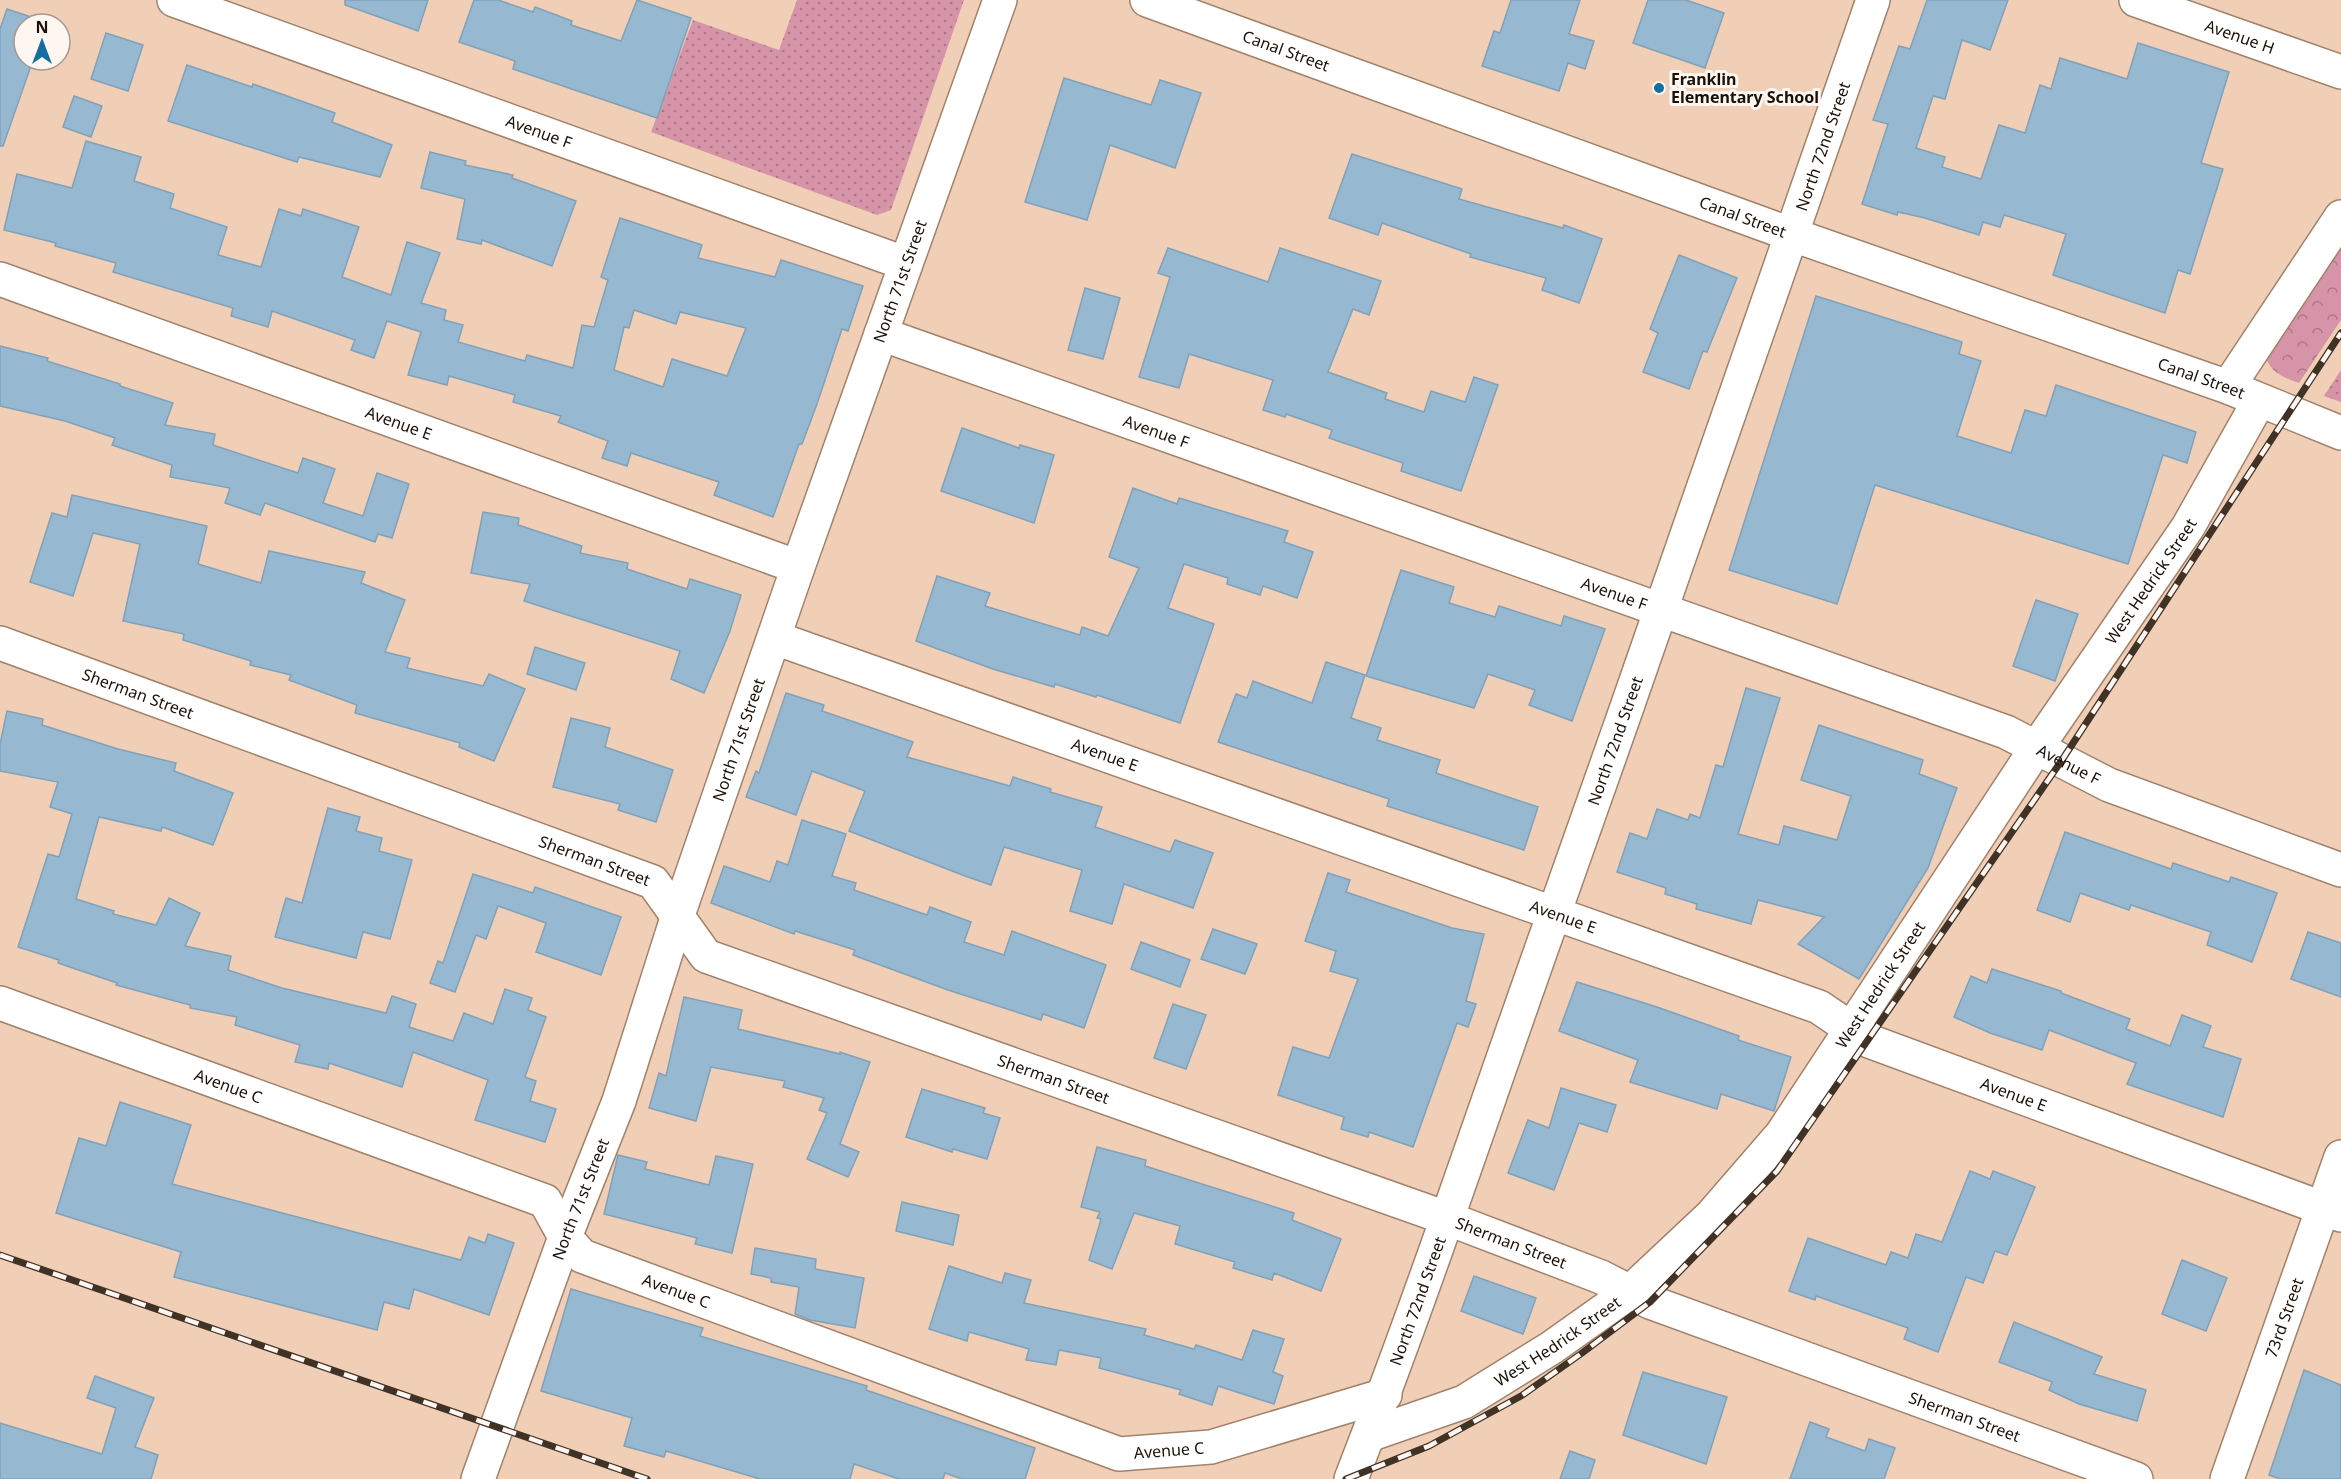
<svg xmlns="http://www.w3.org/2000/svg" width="2341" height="1479" font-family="'Noto Sans',sans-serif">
	<defs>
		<pattern id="grass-dots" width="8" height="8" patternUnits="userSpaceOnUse" patternTransform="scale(1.5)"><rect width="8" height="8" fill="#d694a9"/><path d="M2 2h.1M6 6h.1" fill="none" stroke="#ad7788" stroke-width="1.8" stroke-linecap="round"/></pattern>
		<pattern id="forest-crowns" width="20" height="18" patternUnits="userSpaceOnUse" patternTransform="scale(1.5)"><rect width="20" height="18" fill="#d694a9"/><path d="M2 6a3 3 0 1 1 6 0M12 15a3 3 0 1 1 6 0" fill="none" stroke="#ad7788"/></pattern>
	</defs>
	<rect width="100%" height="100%" fill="#f1cfb6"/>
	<g fill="url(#grass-dots)">
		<path d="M 797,0 L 964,0 L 891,210 L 877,215 L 651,132 L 693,20 L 779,50 Z"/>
		<path d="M 2341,370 L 2341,402 L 2324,396 Z"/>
	</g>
	<path fill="url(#forest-crowns)" d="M 2341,234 L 2341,320 L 2299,383 C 2283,377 2272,374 2265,356 Z"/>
	<g fill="#96b8d0" stroke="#7fa1b9" stroke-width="1.5" fill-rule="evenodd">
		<path d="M 345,0 L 428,0 L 418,31 L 345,5 Z"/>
		<path d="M 474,0 L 498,0 L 533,12 L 535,7 L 572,21 L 571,25 L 621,41 L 637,0 L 691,18 L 657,118 L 513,69 L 515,61 L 459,42 Z"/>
		<path d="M 1511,0 L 1580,0 L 1569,34 L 1594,41 L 1585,69 L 1568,63 L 1559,91 L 1482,66 L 1494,31 L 1500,33 Z"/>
		<path d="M 1648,0 L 1686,0 L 1724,13 L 1705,68 L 1633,43 Z"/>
		<path d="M 1927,0 L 2008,0 L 1990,50 L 1962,40 L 1945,99 L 1933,96 L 1916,148 L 1945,157 L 1942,167 L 1981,179 L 1999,125 L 2025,133 L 2040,85 L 2051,89 L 2060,58 L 2127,79 L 2138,43 L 2229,72 L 2201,163 L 2223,169 L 2190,274 L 2178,270 L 2165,313 L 2053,275 L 2066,234 L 2004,215 L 2000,227 L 1983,222 L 1979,235 L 1925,218 L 1898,212 L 1897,215 L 1862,204 L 1888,124 L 1873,120 L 1899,46 L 1910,49 Z"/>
		<path d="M 7,9 L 46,22 L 24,24 L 24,60 L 33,60 L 3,146 L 0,146 L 0,29 Z"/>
		<path d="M 106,33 L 143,45 L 128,91 L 91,79 Z"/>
		<path d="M 187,65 L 252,87 L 253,84 L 335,113 L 332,122 L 392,145 L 380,177 L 299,157 L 297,162 L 168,121 Z"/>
		<path d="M 1064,78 L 1151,105 L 1160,80 L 1201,93 L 1175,168 L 1110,145 L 1087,220 L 1025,202 Z"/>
		<path d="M 74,96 L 102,106 L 91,137 L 63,127 Z"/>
		<path d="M 86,141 L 141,157 L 134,181 L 174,194 L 170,208 L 227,227 L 218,255 L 261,267 L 279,209 L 301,216 L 303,209 L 359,227 L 342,277 L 391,295 L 407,242 L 440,253 L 421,303 L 446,310 L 444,320 L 463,325 L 458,342 L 525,361 L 527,355 L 573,368 L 582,325 L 594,327 L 608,280 L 601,277 L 620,218 L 702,245 L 698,258 L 775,277 L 781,260 L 863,286 L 848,331 L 842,329 L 817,404 L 802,444 L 799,444 L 773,517 L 714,495 L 719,482 L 631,453 L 627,466 L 602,458 L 608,441 L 558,422 L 561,416 L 513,402 L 515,395 L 449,376 L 447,385 L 408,375 L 421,332 L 387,321 L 374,358 L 351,350 L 355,340 L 272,311 L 268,327 L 231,316 L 233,308 L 113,272 L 116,263 L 55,246 L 56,243 L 4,230 L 17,174 L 72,188 ZM 634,310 L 676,324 L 680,312 L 746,328 L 727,376 L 672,359 L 663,387 L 614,370 L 624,327 L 629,328 Z"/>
		<path d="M 430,152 L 466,161 L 465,165 L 513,175 L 512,178 L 576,201 L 552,266 L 482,240 L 481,244 L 457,239 L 465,199 L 421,188 Z"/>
		<path d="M 1352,154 L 1462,189 L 1459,199 L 1563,228 L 1564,225 L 1602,239 L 1579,303 L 1542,290 L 1546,278 L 1470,257 L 1471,254 L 1382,223 L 1378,235 L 1329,218 Z"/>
		<path d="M 1168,248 L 1268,282 L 1280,248 L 1381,281 L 1369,315 L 1353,309 L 1328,372 L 1387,393 L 1385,399 L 1424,412 L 1431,391 L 1465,402 L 1474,377 L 1498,385 L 1461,491 L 1401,471 L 1403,463 L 1329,438 L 1332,430 L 1286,414 L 1285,417 L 1263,410 L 1273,380 L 1189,354 L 1179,388 L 1139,377 L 1170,277 L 1158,273 Z"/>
		<path d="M 1679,255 L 1737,278 L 1707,352 L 1703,351 L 1689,389 L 1643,372 L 1658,333 L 1650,329 Z"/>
		<path d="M 1085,288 L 1120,298 L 1103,359 L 1068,350 Z"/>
		<path d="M 1816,296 L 1962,342 L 1959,354 L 1981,361 L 1957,436 L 2011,453 L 2025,410 L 2046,416 L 2056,385 L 2196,432 L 2187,463 L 2163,455 L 2128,564 L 1875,485 L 1837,604 L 1729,570 Z"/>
		<path d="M 0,346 L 48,358 L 47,361 L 120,384 L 120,386 L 173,403 L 165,425 L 215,434 L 213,445 L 298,473 L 303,458 L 335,469 L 323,503 L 363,516 L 377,473 L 409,484 L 392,538 L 378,534 L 375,542 L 265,503 L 260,515 L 225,503 L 230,488 L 170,477 L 172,465 L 112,445 L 115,438 L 65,421 L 0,406 Z"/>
		<path d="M 962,428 L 1019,448 L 1020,445 L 1054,455 L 1034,523 L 941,491 Z"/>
		<path d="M 1133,488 L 1177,504 L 1179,498 L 1288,531 L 1284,542 L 1313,552 L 1297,598 L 1263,586 L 1260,595 L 1227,584 L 1228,578 L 1184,564 L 1168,608 L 1214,624 L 1180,723 L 1097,695 L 1096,697 L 1055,684 L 1054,687 L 993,669 L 916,641 L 937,576 L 990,593 L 985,606 L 1080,635 L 1082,627 L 1108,636 L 1139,568 L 1109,557 Z"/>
		<path d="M 72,495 L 207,526 L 198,564 L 261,583 L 269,551 L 365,572 L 361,583 L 405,600 L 385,652 L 410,658 L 407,668 L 483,686 L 489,674 L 525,689 L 494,761 L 459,747 L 460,743 L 355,713 L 357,705 L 289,680 L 291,675 L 250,665 L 251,661 L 183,640 L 184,634 L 123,621 L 140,544 L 93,533 L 73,596 L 30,582 L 52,513 L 67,517 Z"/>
		<path d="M 483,512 L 519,518 L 518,525 L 582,546 L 580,553 L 628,563 L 627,569 L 687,589 L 690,579 L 741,595 L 730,631 L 704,693 L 671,679 L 680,651 L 524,601 L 530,584 L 471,573 Z"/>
		<path d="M 1401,570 L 1454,587 L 1449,603 L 1495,617 L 1499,606 L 1561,626 L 1564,616 L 1605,629 L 1572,721 L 1529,705 L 1535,690 L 1488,674 L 1474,708 L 1366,676 Z"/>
		<path d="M 2036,600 L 2078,614 L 2055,681 L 2013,666 Z"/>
		<path d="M 535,647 L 585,663 L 576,690 L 527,674 Z"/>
		<path d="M 1326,662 L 1365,675 L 1351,718 L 1381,728 L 1377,740 L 1440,760 L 1436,773 L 1538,807 L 1524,850 L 1387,806 L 1389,799 L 1218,742 L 1236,694 L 1247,698 L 1253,681 L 1312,703 Z"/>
		<path d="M 1746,688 L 1780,698 L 1738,834 L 1779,845 L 1784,826 L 1837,840 L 1851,796 L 1801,780 L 1819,725 L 1923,760 L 1919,774 L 1957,788 L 1928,868 L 1859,979 L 1798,944 L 1824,917 L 1758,900 L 1751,924 L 1696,909 L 1697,904 L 1665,894 L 1666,888 L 1617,872 L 1630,833 L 1647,839 L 1657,809 L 1688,820 L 1690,814 L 1700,818 L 1716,765 L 1723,767 Z"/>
		<path d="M 786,693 L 824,705 L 822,711 L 913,742 L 907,757 L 1010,786 L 1013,777 L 1051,789 L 1050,792 L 1102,807 L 1095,827 L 1170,852 L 1175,840 L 1213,853 L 1193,908 L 1124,884 L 1112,924 L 1070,911 L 1082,870 L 1004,847 L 991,885 L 965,876 L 849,831 L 865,791 L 812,771 L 796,815 L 746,797 L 756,771 L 759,773 Z"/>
		<path d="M 7,711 L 43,719 L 42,725 L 118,749 L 176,763 L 174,771 L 233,793 L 213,845 L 162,827 L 161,831 L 99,817 L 76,899 L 114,911 L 113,914 L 156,925 L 169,898 L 200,913 L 185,946 L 231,956 L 228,970 L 282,988 L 386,1013 L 392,996 L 416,1004 L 409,1027 L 453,1041 L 464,1013 L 493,1024 L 505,989 L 532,998 L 528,1010 L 546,1017 L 525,1077 L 536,1081 L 530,1101 L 556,1109 L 545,1142 L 475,1120 L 488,1080 L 413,1052 L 402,1087 L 329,1063 L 328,1069 L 295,1062 L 300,1045 L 235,1025 L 237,1017 L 190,1008 L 190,1005 L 116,985 L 117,983 L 58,963 L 59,960 L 18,947 L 48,854 L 59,857 L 72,814 L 50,807 L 58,782 L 0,771 L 0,744 Z"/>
		<path d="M 571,718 L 610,728 L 605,747 L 673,770 L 656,822 L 618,810 L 620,804 L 553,787 Z"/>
		<path d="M 328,808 L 360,817 L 356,831 L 382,838 L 379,851 L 412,860 L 390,939 L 363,932 L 356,958 L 275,937 L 286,898 L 302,903 Z"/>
		<path d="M 802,820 L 846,834 L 832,876 L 856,883 L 854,890 L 927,915 L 930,907 L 971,922 L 964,942 L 1004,955 L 1012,931 L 1106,965 L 1084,1028 L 1043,1014 L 1041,1020 L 948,990 L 853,955 L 855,950 L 795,931 L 794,934 L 711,903 L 724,866 L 770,882 L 777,861 L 788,865 Z"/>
		<path d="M 2065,832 L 2171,869 L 2173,863 L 2229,882 L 2231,877 L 2277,893 L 2252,962 L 2207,945 L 2211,932 L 2131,905 L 2129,910 L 2080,893 L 2070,922 L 2037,910 Z"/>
		<path d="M 1328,873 L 1350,880 L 1346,892 L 1452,928 L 1484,934 L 1466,1001 L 1476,1004 L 1468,1027 L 1457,1023 L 1413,1147 L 1369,1132 L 1368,1137 L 1341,1129 L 1344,1117 L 1278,1095 L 1293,1047 L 1329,1058 L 1358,979 L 1330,971 L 1336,951 L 1305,941 Z"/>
		<path d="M 473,874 L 533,893 L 535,887 L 621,917 L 601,975 L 536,952 L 546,923 L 498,906 L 486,939 L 476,935 L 455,992 L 430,983 L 438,961 L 443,963 Z"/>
		<path d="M 1213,929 L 1257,944 L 1245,974 L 1201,959 Z"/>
		<path d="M 2308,932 L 2341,943 L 2341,997 L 2291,979 Z"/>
		<path d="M 1141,942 L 1190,960 L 1180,987 L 1131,969 Z"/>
		<path d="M 1992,969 L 2061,991 L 2061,993 L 2130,1019 L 2126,1029 L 2170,1046 L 2182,1015 L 2211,1026 L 2203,1047 L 2241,1059 L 2223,1117 L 2127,1084 L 2136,1063 L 2049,1030 L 2042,1050 L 1990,1033 L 1954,1017 L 1971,976 L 1987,983 Z"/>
		<path d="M 1577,982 L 1657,1007 L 1739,1036 L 1738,1040 L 1791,1057 L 1774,1111 L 1721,1094 L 1717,1109 L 1630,1082 L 1638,1060 L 1559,1031 Z"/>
		<path d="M 684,997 L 742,1010 L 738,1029 L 840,1054 L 840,1052 L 870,1062 L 840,1144 L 859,1152 L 848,1177 L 807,1159 L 827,1113 L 819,1110 L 824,1098 L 783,1087 L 785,1081 L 711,1067 L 696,1121 L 649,1108 L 659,1073 L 666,1076 Z"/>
		<path d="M 1173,1004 L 1206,1015 L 1186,1069 L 1154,1058 Z"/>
		<path d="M 1561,1088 L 1616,1105 L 1607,1132 L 1579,1123 L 1554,1190 L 1508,1173 L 1528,1120 L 1549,1128 Z"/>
		<path d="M 922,1089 L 985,1108 L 983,1113 L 1000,1118 L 987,1159 L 953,1149 L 952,1152 L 906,1137 Z"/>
		<path d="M 120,1102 L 191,1125 L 172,1184 L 461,1260 L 469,1237 L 485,1243 L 488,1234 L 514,1243 L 489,1315 L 414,1289 L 409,1309 L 384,1302 L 377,1330 L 174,1277 L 181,1252 L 56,1213 L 79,1138 L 106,1146 Z"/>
		<path d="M 1097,1147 L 1146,1160 L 1145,1166 L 1294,1213 L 1292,1220 L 1341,1239 L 1321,1291 L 1274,1273 L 1272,1280 L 1233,1268 L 1235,1262 L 1175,1244 L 1180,1226 L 1134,1213 L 1112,1269 L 1089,1260 L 1101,1219 L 1097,1218 L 1100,1212 L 1081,1207 Z"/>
		<path d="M 618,1155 L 647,1162 L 645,1169 L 709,1185 L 716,1156 L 753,1164 L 732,1253 L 695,1244 L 697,1238 L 604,1214 Z"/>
		<path d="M 1970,1171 L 1990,1179 L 1993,1171 L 2035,1187 L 2007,1255 L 1995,1251 L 1983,1283 L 1966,1277 L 1938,1352 L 1904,1339 L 1908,1328 L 1816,1296 L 1815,1300 L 1789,1291 L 1808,1238 L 1886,1265 L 1891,1252 L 1908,1258 L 1916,1234 L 1942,1242 Z"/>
		<path d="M 902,1202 L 959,1215 L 953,1245 L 896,1231 Z"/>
		<path d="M 755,1248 L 816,1259 L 815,1269 L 864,1278 L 855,1328 L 810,1320 L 795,1314 L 799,1287 L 771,1282 L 771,1278 L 751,1274 Z"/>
		<path d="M 2182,1260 L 2227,1278 L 2206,1331 L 2162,1314 Z"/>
		<path d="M 949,1266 L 1002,1283 L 1005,1273 L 1031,1280 L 1024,1303 L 1146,1329 L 1144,1335 L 1194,1349 L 1196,1345 L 1242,1360 L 1253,1330 L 1284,1339 L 1273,1372 L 1283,1376 L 1274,1404 L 1218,1386 L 1212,1405 L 1179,1394 L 1181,1390 L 1099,1368 L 1101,1358 L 1059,1350 L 1056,1365 L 1026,1360 L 1029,1349 L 969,1332 L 967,1341 L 929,1329 Z"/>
		<path d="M 1474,1276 L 1536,1298 L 1523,1334 L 1461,1311 Z"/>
		<path d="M 571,1289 L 703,1328 L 700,1336 L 867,1386 L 866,1390 L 1035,1448 L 1025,1479 L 962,1479 L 945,1473 L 943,1479 L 899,1479 L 854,1464 L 850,1479 L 760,1479 L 666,1451 L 664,1457 L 624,1446 L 632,1418 L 541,1391 Z"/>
		<path d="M 2014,1322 L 2102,1357 L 2094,1374 L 2146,1390 L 2137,1421 L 2079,1404 L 2049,1390 L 2052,1382 L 1999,1362 Z"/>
		<path d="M 2304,1370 L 2341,1385 L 2341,1479 L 2280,1479 L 2269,1475 Z"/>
		<path d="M 1643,1372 L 1727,1397 L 1706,1464 L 1623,1435 Z"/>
		<path d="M 95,1376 L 154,1398 L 135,1447 L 158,1455 L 151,1479 L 0,1479 L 0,1423 L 102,1454 L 116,1408 L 87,1398 Z"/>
		<path d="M 1810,1422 L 1829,1429 L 1826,1437 L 1865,1451 L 1869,1439 L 1895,1448 L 1884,1479 L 1790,1479 Z"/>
		<path d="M 1570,1451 L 1595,1460 L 1589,1479 L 1560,1479 Z"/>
	</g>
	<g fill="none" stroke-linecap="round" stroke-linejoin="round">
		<g stroke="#a1826b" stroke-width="36">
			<g id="minor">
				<path id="s1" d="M 174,0 L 904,263"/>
				<path id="s2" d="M 1147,0 L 1793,235 L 2228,387 L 2341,433"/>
				<path id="s3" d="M 2136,0 L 2341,72"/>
				<path id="s4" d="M 0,279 L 798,567"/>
				<path id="s5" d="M 881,334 L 2006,732 L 2109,785 L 2341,870"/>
				<path d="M 2228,387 L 2341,217"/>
				<path id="s6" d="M 775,638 L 1819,1007 L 1869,1041 L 2341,1215"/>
				<path id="s7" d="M 0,643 L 653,882 L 706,956 L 1449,1219 L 1601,1277 L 1650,1302 L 2136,1479"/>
				<path id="s8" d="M 0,1003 L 545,1201 L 565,1237 L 582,1256 L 1119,1454 L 1211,1447 L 1385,1395"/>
				<path id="s9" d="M 1369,1435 L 1464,1402 L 1551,1348 L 1630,1292 L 1711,1216 L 1782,1134 L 2037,747 L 2188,527 L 2259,401"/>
				<path id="s10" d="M 478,1479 L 565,1237 L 619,1101 L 678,915 L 798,567 L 1000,0"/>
				<path id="s11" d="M 1351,1479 C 1425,1290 1488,1098 1556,908 C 1663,606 1769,304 1873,0"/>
				<path id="s12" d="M 2227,1479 L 2341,1157"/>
			</g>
		</g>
		<use href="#minor" stroke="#fff" stroke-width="33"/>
		<g stroke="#413226" stroke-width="7">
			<g id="rail">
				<path d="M 0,1255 L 647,1479"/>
				<path d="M 1346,1479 L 1429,1446 L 1521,1396 L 1582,1353 L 1650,1302 L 1777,1171 L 2062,760 L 2341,333"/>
			</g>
		</g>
		<use href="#rail" stroke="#fdf6f1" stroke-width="4.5" stroke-dasharray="14" stroke-linecap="butt"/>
	</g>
	<circle fill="#156f9e" stroke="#fdf6f1" stroke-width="2" cx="1659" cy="88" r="6"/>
	<g text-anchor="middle" stroke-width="6" stroke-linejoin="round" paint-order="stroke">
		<g font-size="16" fill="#1b1007" stroke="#fdf6f1">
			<text dy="6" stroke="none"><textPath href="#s3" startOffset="110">Avenue H</textPath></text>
			<text dy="6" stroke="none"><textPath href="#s2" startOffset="148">Canal Street</textPath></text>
			<text dy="6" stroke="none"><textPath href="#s1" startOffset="388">Avenue F</textPath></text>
			<text dy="6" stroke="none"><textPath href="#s11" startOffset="1414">North 72nd Street</textPath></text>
			<text dy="6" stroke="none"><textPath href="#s2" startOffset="634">Canal Street</textPath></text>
			<text dy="6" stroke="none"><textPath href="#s10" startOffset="1270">North 71st Street</textPath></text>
			<text dy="6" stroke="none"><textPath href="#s2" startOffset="1120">Canal Street</textPath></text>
			<text dy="6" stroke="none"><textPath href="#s4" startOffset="424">Avenue E</textPath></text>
			<text dy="6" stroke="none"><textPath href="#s5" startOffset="292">Avenue F</textPath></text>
			<text dy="6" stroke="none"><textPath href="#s9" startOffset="1184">West Hedrick Street</textPath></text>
			<text dy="6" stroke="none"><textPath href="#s5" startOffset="778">Avenue F</textPath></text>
			<text dy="6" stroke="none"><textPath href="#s7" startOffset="147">Sherman Street</textPath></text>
			<text dy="6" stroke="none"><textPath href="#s10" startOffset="784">North 71st Street</textPath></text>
			<text dy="6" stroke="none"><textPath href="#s11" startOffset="784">North 72nd Street</textPath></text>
			<text dy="6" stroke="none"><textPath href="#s6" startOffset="350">Avenue E</textPath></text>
			<text dy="6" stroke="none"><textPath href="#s5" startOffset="1264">Avenue F</textPath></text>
			<text dy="6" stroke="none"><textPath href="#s7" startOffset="633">Sherman Street</textPath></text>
			<text dy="6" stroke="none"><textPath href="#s6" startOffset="836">Avenue E</textPath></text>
			<text dy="6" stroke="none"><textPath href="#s9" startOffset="698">West Hedrick Street</textPath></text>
			<text dy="6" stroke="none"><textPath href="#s7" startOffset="1155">Sherman Street</textPath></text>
			<text dy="6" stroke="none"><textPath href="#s8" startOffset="243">Avenue C</textPath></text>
			<text dy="6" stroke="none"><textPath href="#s6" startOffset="1322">Avenue E</textPath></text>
			<text dy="6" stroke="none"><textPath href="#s10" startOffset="298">North 71st Street</textPath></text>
			<text dy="6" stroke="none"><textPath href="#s7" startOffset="1641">Sherman Street</textPath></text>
			<text dy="6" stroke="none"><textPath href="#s8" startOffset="747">Avenue C</textPath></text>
			<text dy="6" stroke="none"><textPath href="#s11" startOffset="190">North 72nd Street</textPath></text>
			<text dy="6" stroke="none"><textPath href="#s12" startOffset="171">73rd Street</textPath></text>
			<text dy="6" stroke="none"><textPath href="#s9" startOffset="212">West Hedrick Street</textPath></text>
			<text dy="6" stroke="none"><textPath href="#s7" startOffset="2127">Sherman Street</textPath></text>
			<text dy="6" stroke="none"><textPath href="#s8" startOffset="1269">Avenue C</textPath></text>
		</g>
		<g font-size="16" font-weight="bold" fill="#1b1007" stroke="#fdf6f1" text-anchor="start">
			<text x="1671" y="85">Franklin<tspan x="1671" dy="18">Elementary School</tspan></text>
		</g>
	</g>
	<g transform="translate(42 42)"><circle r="28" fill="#fdf6f1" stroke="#a39a93" stroke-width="1.5"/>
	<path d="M0-4.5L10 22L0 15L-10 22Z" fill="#156f9e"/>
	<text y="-9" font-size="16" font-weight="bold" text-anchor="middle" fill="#1b1007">N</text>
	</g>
</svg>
